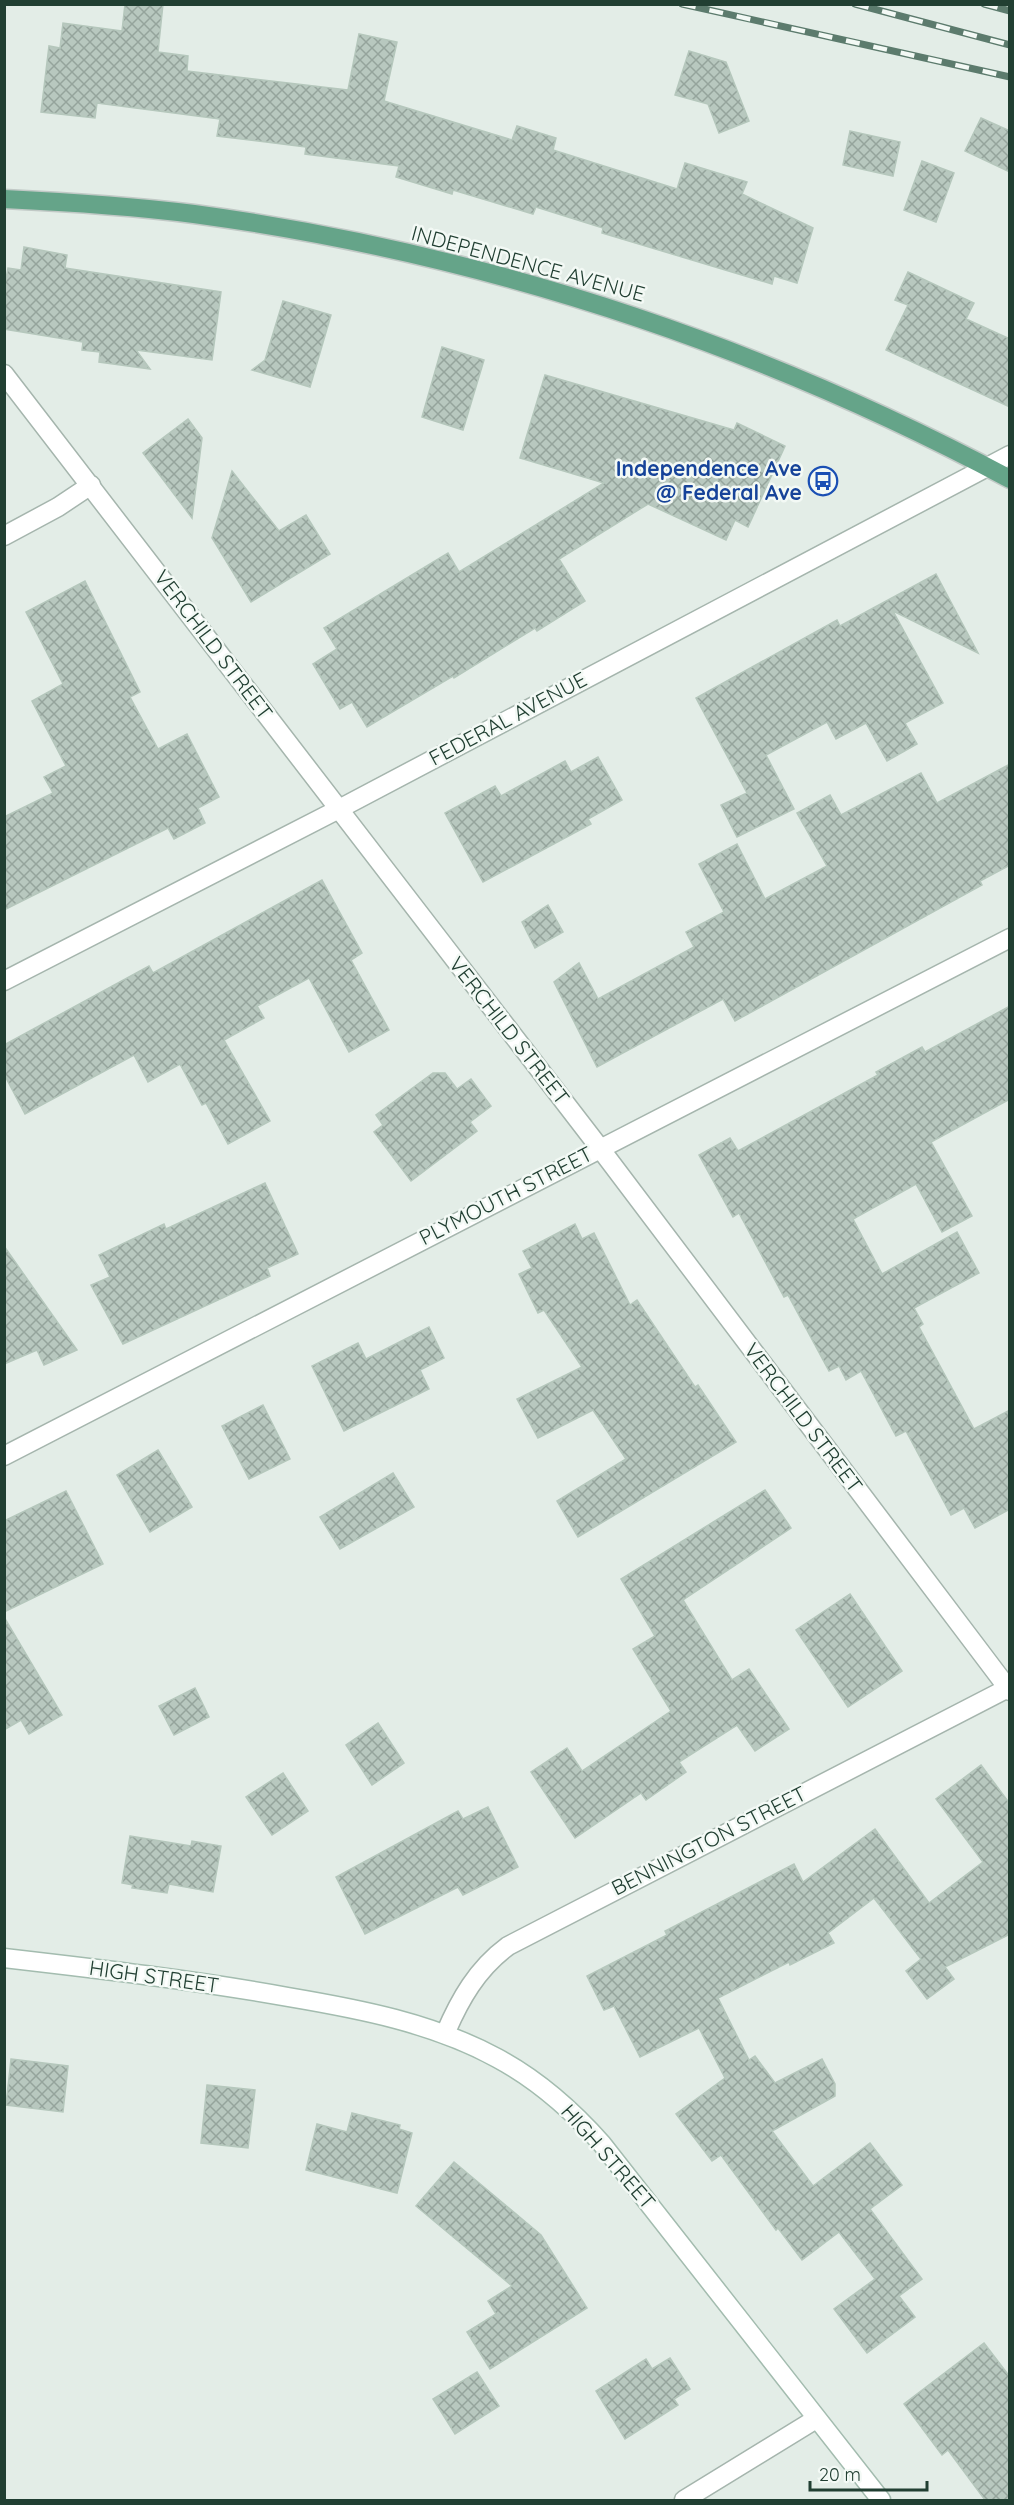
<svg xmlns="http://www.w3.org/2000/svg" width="1014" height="2505" font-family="Quicksand,sans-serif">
	<defs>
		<pattern id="building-cross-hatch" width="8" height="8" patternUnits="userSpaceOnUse" patternTransform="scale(1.5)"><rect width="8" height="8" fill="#b8c8bf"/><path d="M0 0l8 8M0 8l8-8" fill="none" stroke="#95a49c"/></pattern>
	</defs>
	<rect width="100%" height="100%" fill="#e3ede7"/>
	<g fill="url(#building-cross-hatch)" stroke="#b5c7bc" stroke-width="1.5">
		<path d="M 125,4 L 163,4 L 158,52 L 188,56 L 187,71 L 348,90 L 359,34 L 397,42 L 384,101 L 512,140 L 517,126 L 556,138 L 553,150 L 677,189 L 685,163 L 747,182 L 742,194 L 813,228 L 797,283 L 774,276 L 772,284 L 602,233 L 603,228 L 536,207 L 533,214 L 453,190 L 452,194 L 396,177 L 399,166 L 305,154 L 306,147 L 217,136 L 220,119 L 97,103 L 95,118 L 41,112 L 49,46 L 60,48 L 63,23 L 122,31 Z"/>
		<path d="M 689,51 L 726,62 L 749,121 L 719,133 L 708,104 L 675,95 Z"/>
		<path d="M 981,118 L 1010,131 L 1010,172 L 965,151 Z"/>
		<path d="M 850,131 L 900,142 L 893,176 L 843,165 Z"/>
		<path d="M 922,161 L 954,173 L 936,222 L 904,210 Z"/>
		<path d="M 24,247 L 67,255 L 65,268 L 221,292 L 212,360 L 136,350 L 150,369 L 99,362 L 100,352 L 82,350 L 83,342 L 4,329 L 4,289 L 8,268 L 21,270 Z"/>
		<path d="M 908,272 L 974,303 L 966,319 L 1010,339 L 1010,407 L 886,350 L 908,305 L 895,300 Z"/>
		<path d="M 283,301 L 331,315 L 310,387 L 252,370 L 265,360 Z"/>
		<path d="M 442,347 L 484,360 L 463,430 L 422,417 Z"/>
		<path d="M 545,375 L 734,430 L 737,423 L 785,446 L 748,527 L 735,520 L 726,540 L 648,504 L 559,559 L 585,601 L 537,631 L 535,628 L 454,678 L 453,676 L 367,727 L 352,702 L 340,709 L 313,664 L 337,649 L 324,628 L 448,553 L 459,572 L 604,483 L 520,458 Z"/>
		<path d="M 188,419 L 202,438 L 192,518 L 143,453 Z"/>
		<path d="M 232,471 L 279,531 L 306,515 L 330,554 L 251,602 L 212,538 Z"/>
		<path d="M 936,574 L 978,653 L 893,611 L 943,703 L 905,723 L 917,744 L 887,761 L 866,723 L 836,739 L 827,722 L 766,755 L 794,809 L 737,837 L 721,805 L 747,793 L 696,698 L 837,620 L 840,626 Z"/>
		<path d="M 85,581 L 140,692 L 130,697 L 158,749 L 187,734 L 219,797 L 198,808 L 205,823 L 174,839 L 168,828 L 4,910 L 4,817 L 53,793 L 44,777 L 66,766 L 32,701 L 63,684 L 26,612 Z"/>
		<path d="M 598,757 L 622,800 L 588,819 L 591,824 L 483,882 L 445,813 L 495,786 L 501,796 L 565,761 L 571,772 Z"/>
		<path d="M 1010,764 L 1010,865 L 980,881 L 982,885 L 735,1021 L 723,999 L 597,1067 L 554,982 L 579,963 L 598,999 L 694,947 L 686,932 L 724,912 L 699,864 L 737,844 L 765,899 L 827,866 L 797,813 L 830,795 L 841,815 L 921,773 L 937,803 Z"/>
		<path d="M 322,880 L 362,953 L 351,960 L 389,1030 L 349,1052 L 309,978 L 257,1006 L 264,1018 L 224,1040 L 270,1121 L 228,1144 L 206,1103 L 202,1105 L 180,1064 L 148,1082 L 134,1055 L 25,1114 L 4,1074 L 4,1045 L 149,966 L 153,973 Z"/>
		<path d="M 548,905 L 563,932 L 535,948 L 522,922 Z"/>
		<path d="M 1010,1006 L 1010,1099 L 931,1142 L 972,1216 L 942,1232 L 916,1184 L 853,1219 L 882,1274 L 957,1232 L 979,1273 L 914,1308 L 923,1324 L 919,1327 L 974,1429 L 1010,1410 L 1010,1509 L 975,1528 L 964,1508 L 951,1515 L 906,1431 L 896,1436 L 861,1371 L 846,1380 L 839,1366 L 829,1371 L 788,1295 L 784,1297 L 739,1213 L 733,1217 L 699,1155 L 730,1138 L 738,1151 L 878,1075 L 876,1072 L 922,1047 L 925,1052 Z"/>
		<path d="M 433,1073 L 445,1073 L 457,1089 L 471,1079 L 491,1106 L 470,1122 L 477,1131 L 411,1181 L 374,1132 L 383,1125 L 376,1115 Z"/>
		<path d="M 265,1183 L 298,1254 L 267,1268 L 270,1276 L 123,1344 L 91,1285 L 110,1277 L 99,1255 L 164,1224 L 166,1229 Z"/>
		<path d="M 575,1224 L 582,1239 L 594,1233 L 630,1305 L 637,1300 L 695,1387 L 698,1385 L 736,1442 L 578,1537 L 557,1501 L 626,1459 L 593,1410 L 538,1438 L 517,1399 L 582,1367 L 544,1310 L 538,1313 L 519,1274 L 532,1268 L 523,1251 Z"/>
		<path d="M 4,1246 L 46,1306 L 77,1350 L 44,1365 L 37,1350 L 4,1364 Z"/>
		<path d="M 429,1327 L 444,1358 L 420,1370 L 429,1389 L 344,1431 L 312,1366 L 358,1343 L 366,1359 Z"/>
		<path d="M 263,1405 L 290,1459 L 249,1479 L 222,1426 Z"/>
		<path d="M 158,1450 L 192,1507 L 150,1532 L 117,1475 Z"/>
		<path d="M 393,1473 L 414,1507 L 340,1549 L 320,1517 Z"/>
		<path d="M 765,1490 L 791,1528 L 683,1600 L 732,1680 L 749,1669 L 789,1729 L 755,1751 L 737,1725 L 679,1762 L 686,1772 L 646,1800 L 641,1793 L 575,1838 L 531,1772 L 567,1748 L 582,1771 L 671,1711 L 633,1649 L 655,1636 L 621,1579 Z"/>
		<path d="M 66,1491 L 103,1564 L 4,1612 L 4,1521 Z"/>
		<path d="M 850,1594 L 902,1671 L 848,1707 L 796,1630 Z"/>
		<path d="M 4,1617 L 62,1715 L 29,1734 L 21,1720 L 4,1730 Z"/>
		<path d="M 195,1688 L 209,1717 L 174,1735 L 159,1706 Z"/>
		<path d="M 378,1723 L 404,1763 L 372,1785 L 346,1745 Z"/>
		<path d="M 981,1765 L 1010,1804 L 1010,1934 L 945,1967 L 954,1979 L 927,1999 L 906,1971 L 921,1959 L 874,1898 L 828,1933 L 834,1943 L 790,1965 L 789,1962 L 718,1998 L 749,2060 L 755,2056 L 775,2083 L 822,2059 L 835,2084 L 835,2096 L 772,2131 L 813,2186 L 870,2143 L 902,2185 L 870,2209 L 922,2279 L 899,2296 L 915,2317 L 867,2353 L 834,2309 L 875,2279 L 839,2232 L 802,2260 L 778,2228 L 776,2230 L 721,2155 L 712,2161 L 676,2114 L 725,2078 L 699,2028 L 640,2057 L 614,2006 L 604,2010 L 587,1976 L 667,1935 L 665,1931 L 794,1864 L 803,1882 L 875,1829 L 929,1903 L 983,1862 L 936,1799 Z"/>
		<path d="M 283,1773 L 308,1811 L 272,1835 L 246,1797 Z"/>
		<path d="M 488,1807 L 518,1867 L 463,1895 L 458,1887 L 365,1934 L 336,1877 L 458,1811 L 463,1819 Z"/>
		<path d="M 130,1836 L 191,1846 L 192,1841 L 221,1846 L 213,1892 L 169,1884 L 167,1893 L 132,1888 L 133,1885 L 122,1883 Z"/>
		<path d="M 11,2059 L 68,2066 L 63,2112 L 6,2105 Z"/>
		<path d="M 207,2085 L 255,2090 L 248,2148 L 201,2143 Z"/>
		<path d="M 352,2113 L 400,2125 L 399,2129 L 412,2133 L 397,2193 L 306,2170 L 317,2124 L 347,2132 Z"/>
		<path d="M 454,2162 L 541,2235 L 587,2308 L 490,2369 L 467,2332 L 496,2314 L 488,2301 L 512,2286 L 416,2206 Z"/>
		<path d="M 984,2343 L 1010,2377 L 1010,2500 L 985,2500 L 948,2450 L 942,2455 L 904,2404 Z"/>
		<path d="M 670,2358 L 690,2389 L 674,2399 L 678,2405 L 625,2439 L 596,2391 L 646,2359 L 652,2369 Z"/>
		<path d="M 477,2372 L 499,2406 L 455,2434 L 433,2399 Z"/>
	</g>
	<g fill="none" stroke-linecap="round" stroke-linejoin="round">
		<g stroke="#a5b5ad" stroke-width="21">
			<g id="street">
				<path d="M 4,374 L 599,1147 L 1010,1691"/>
				<path d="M 4,536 L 58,507 L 91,485"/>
				<path d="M 4,981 L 339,809 L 1010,455"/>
				<path d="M 4,1456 L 1010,938"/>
				<path d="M 445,2034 C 460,1999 477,1969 508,1946 L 1010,1687"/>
				<path d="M 684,2500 L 816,2419"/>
			</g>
		</g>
		<g stroke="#a3bcaf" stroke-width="21">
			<path id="secondary" d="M 4,1958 C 99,1969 194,1980 288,1997 C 359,2009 433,2023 497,2058 C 538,2080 571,2109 602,2144 L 881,2500"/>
		</g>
		<g stroke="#c1c9c6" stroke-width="21">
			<path id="primary" d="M 4,199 C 68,202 131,206 194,214 C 481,253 755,343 1010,479"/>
		</g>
		<use href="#street" stroke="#fff" stroke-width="18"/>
		<use href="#secondary" stroke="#fff" stroke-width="18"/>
		<use href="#primary" stroke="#65a489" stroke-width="18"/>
		<g stroke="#5c7b6d" stroke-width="7">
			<g id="rail">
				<path d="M 682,4 L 1010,77"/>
				<path d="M 855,4 L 1010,45"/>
				<path d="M 984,4 L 1010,11"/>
			</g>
		</g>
		<use href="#rail" stroke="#f3f9f5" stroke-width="4.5" stroke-dasharray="14" stroke-linecap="butt"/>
	</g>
	<defs>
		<g id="bus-ring" transform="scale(1.5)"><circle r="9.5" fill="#f3f9f5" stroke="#1a4fb4" stroke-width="1.5"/><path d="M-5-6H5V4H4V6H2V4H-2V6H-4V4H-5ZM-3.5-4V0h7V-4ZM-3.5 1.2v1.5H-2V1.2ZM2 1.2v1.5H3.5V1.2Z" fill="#1a4fb4"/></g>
	</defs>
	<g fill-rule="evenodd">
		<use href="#bus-ring" x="823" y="481"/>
	</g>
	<g text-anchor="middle" stroke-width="5" stroke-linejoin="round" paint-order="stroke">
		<g font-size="21" fill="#213f32" stroke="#f3f9f5">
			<text transform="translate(528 264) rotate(15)" y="7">INDEPENDENCE AVENUE</text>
			<text transform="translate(213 645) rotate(53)" y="7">VERCHILD STREET</text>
			<text transform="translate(508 719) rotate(-28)" y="7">FEDERAL AVENUE</text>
			<text transform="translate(509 1031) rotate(52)" y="7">VERCHILD STREET</text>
			<text transform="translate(506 1196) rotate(-27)" y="7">PLYMOUTH STREET</text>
			<text transform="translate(803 1418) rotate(53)" y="7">VERCHILD STREET</text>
			<text transform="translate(709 1841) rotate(-27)" y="7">BENNINGTON STREET</text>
			<text transform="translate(154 1977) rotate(8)" y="7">HIGH STREET</text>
			<text transform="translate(608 2157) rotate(49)" y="7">HIGH STREET</text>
		</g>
		<g font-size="21" font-weight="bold" fill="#164399" stroke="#f3f9f5" text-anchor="end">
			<text x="802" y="476">Independence Ave<tspan x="802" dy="24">@ Federal Ave</tspan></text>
		</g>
	</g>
	<rect width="1014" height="2505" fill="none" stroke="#213f32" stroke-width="12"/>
	<path d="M810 2481v9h117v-9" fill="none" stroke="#213f32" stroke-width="3"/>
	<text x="819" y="2481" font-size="18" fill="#213f32" stroke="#f3f9f5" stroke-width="4.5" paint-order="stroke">20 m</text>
</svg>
